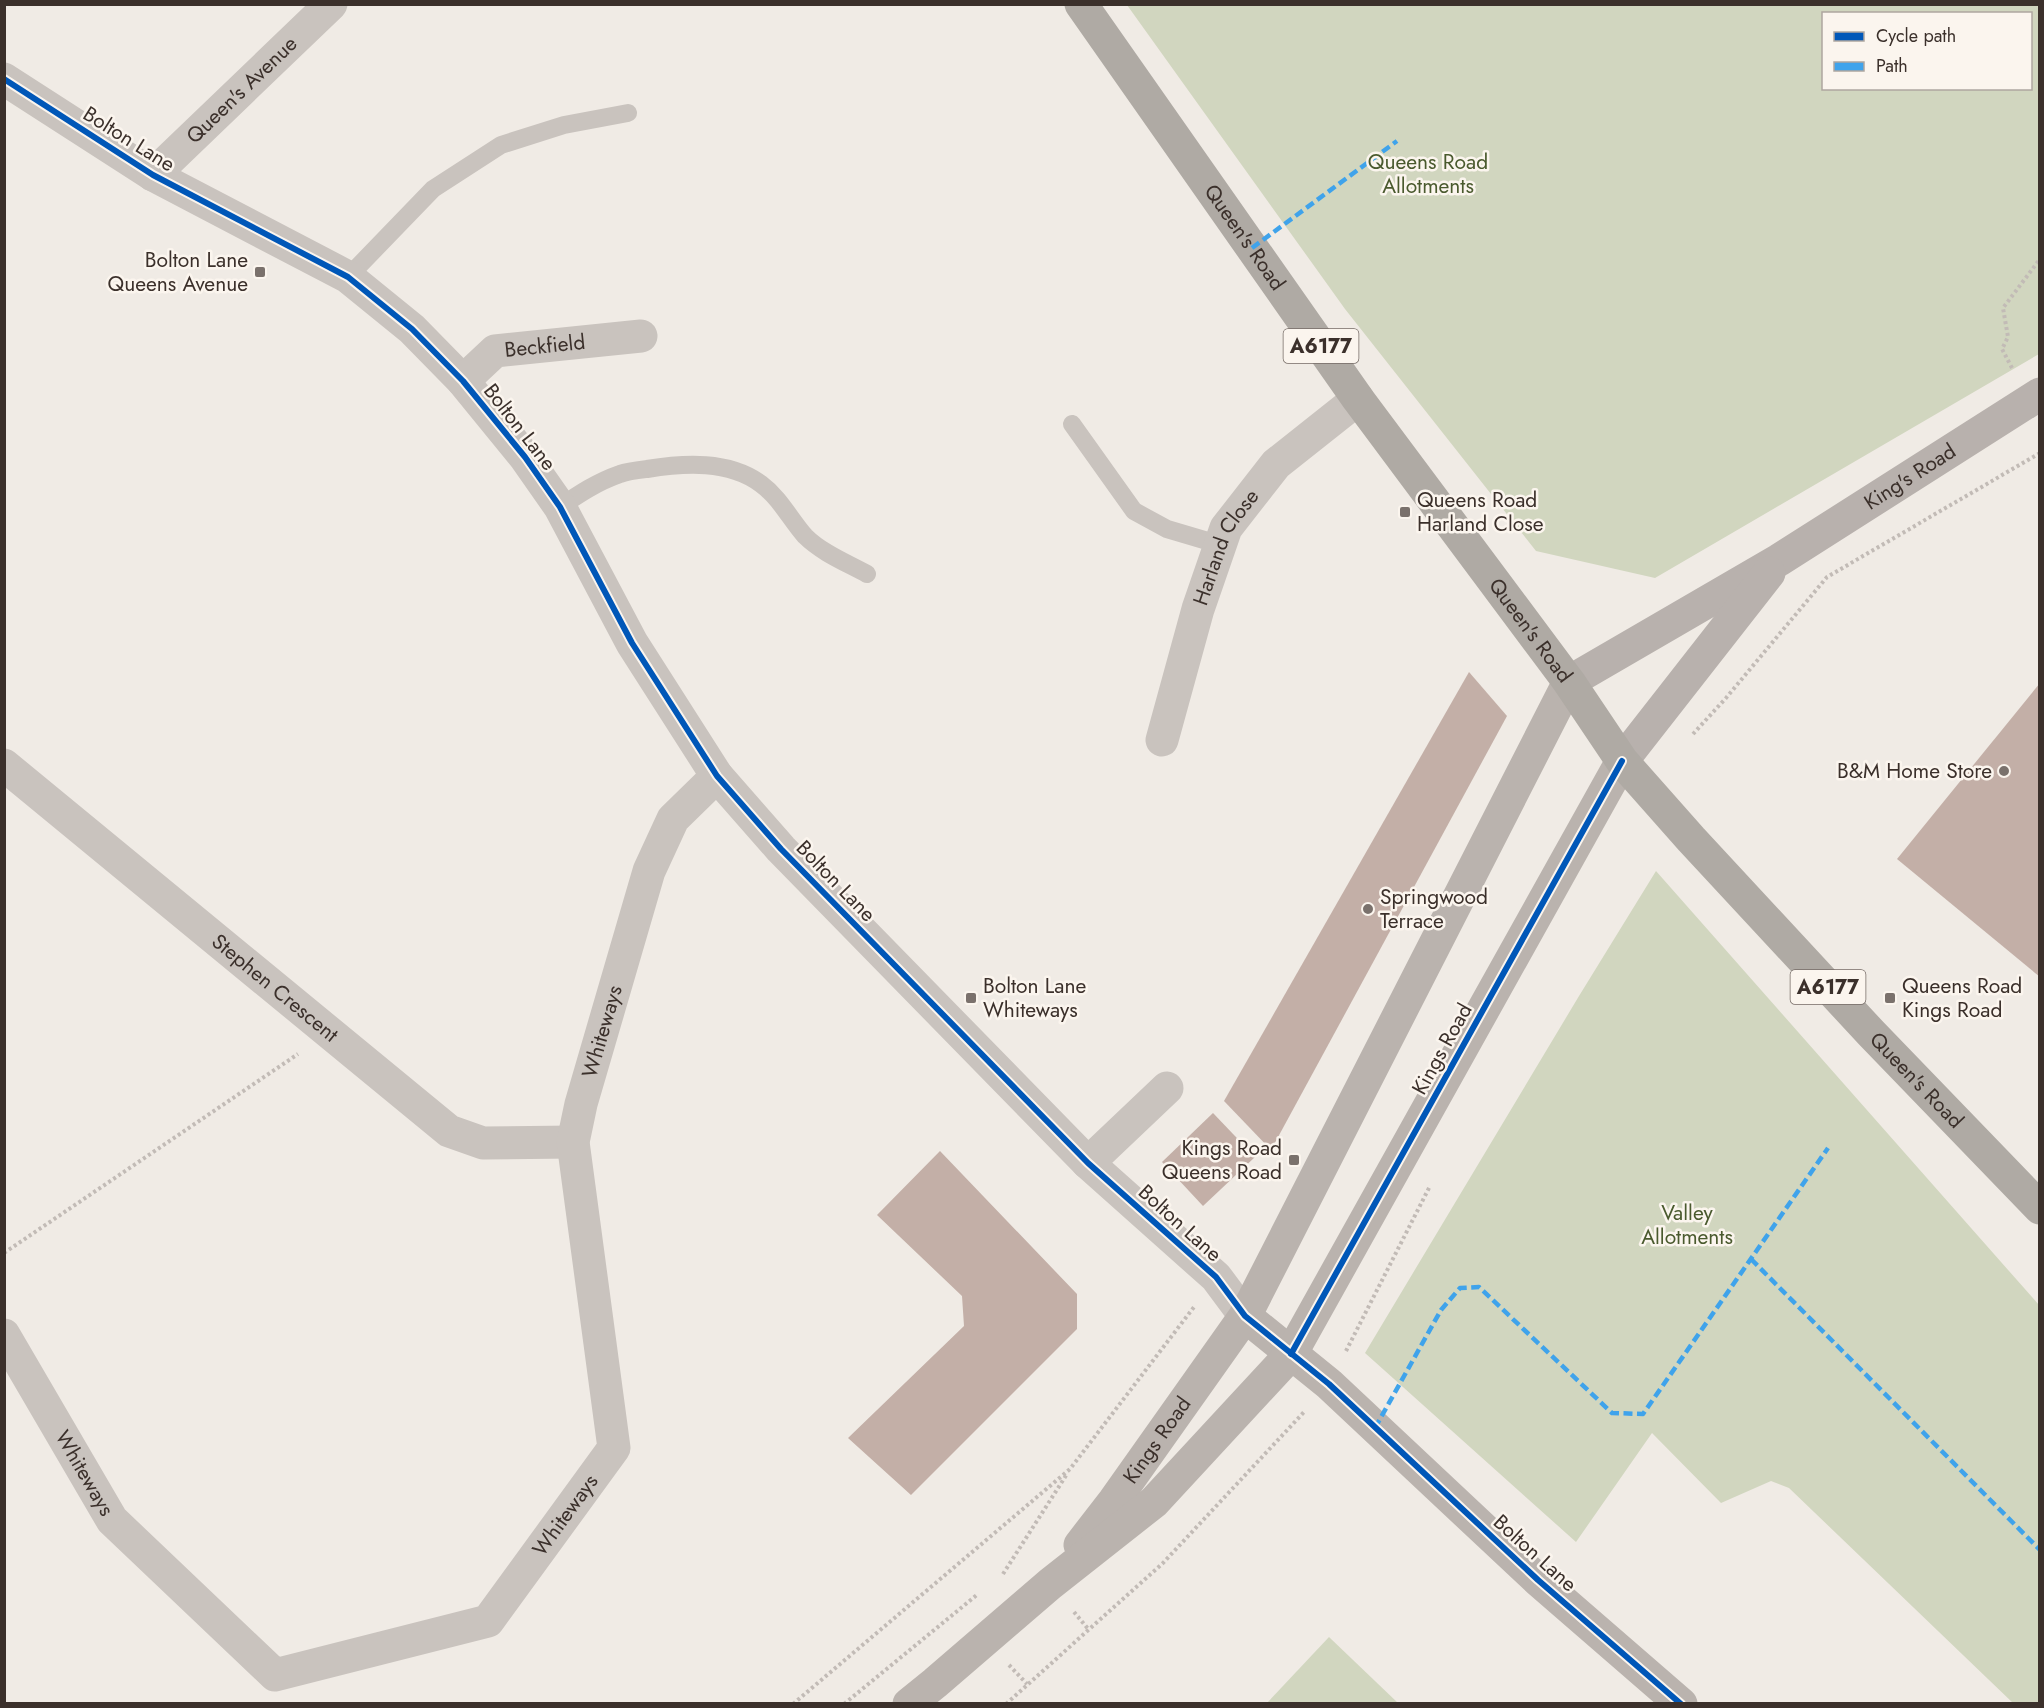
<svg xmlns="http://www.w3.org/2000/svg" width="2044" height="1708" font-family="Jost,sans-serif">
	<rect width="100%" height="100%" fill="#f0ebe5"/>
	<g fill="#d1d6bf" fill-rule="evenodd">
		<path d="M 1127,5 L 2039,5 L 2039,354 L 1655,578 L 1536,551 L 1345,309 ZM 1824,14 L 2030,14 L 2030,88 L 1824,88 Z"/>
		<path d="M 1656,871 L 2039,1305 L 2039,1703 L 2013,1703 L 1789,1488 L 1771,1481 L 1721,1503 L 1652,1433 L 1576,1542 L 1365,1353 L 1579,996 Z"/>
		<path d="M 1329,1637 L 1398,1703 L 1267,1703 Z"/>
	</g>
	<g fill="#c3afa7">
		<path d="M 1469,672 L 1507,716 L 1271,1150 L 1224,1101 Z"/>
		<path d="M 2040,683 L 2040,977 L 1897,859 Z"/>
		<path d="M 1213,1113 L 1255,1157 L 1203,1206 L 1162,1162 Z"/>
		<path d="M 940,1151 L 1077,1294 L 1077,1329 L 911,1495 L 848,1438 L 964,1326 L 962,1296 L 877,1215 Z"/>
	</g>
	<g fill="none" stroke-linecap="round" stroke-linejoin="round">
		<g stroke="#c2bbb6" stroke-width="4" stroke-dasharray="3 3" stroke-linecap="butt">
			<path d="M 2012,368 L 2002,349 L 2008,337 L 2003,308 L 2040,259"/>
			<path d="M 1693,734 L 1726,698 L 1827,577 L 2040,453"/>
			<path d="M 4,1253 L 298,1054"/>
			<path d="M 1346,1351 L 1430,1186"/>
			<path d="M 1003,1574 L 1067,1474"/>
			<path d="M 1074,1612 L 1089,1630"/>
			<path d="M 1009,1665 L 1027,1684"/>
			<path d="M 793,1704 L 1070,1469 L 1194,1307"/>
			<path d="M 844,1704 L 978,1594"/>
			<path d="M 1006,1704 L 1163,1563 L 1305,1411"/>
		</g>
		<g stroke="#c9c3be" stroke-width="18">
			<path d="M 348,277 L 433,189 L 501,145 L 564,125 L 628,113"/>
			<path d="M 1072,424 L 1134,511 L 1167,529 L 1221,545"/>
			<path d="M 560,507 C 579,494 597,482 620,474 C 628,471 638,470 647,469 C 684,463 729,460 761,484 C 780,498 790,519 805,536 C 822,553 847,563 867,574"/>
		</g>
		<g stroke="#c9c3be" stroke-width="33">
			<path d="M 4,79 L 153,175 L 348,277 L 412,329 L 463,381 L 525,457 L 560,507 L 632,643 L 717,776 L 781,849 L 1088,1163 L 1216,1277 L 1245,1316"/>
			<path id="s1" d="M 153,175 L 331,4"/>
			<path id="s2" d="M 463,381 L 495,351 L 641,336"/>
			<path id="s3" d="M 1162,740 L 1198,609 L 1226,528 L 1276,464 L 1358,399"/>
			<path id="s4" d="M 4,765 L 449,1131 L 483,1143 L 573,1142"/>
			<path d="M 1088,1163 L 1167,1088"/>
			<path id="s5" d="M 4,1335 L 112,1520 L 275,1675 L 488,1621 L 614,1448 L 573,1142 L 581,1104 L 649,871 L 673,819 L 717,776"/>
		</g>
		<g stroke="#bab3ae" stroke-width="33">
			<path d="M 1245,1316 L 1329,1384 L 1538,1580 L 1681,1704"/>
			<path id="s6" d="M 1080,1545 L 1114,1501 L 1245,1316 L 1569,682"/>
			<path d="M 909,1704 L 935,1683 L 1050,1584 L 1154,1502 L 1291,1354 L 1622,761"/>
		</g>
		<g stroke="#b8b1ad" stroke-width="33">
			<path id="s7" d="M 1569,682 L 1779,560 L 2040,394"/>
			<path d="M 1622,761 L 1769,573"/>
		</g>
		<path stroke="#afaaa4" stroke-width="33" id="s8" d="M 1081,4 L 1358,399 L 1569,682 L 1622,761 L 1691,839 L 1871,1033 L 2040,1208"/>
		<g stroke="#3fa3eb" stroke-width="4.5" stroke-dasharray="9 4.5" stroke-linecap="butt">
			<path d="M 1252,248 L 1397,141"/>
			<path d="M 1751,1259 L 2040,1550"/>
			<path d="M 1375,1428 L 1441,1310 L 1460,1288 L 1479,1287 L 1612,1413 L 1643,1414 L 1828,1148"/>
		</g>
		<g stroke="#fbf5ee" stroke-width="10">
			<g id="cycleway">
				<path d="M 4,79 L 153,175 L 348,277 L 412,329 L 463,381 L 525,457 L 560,507 L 632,643 L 717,776 L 781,849 L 1088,1163 L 1216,1277 L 1245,1316 L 1329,1384 L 1538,1580 L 1681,1704"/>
				<path d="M 1291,1354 L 1622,761"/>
			</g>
		</g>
		<use href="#cycleway" stroke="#0057b8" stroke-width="6"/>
	</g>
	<g fill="#7a716c" stroke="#fbf5ee" stroke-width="2">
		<rect x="254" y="266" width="12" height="12" rx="3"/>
		<rect x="1399" y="506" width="12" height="12" rx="3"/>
		<circle cx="2004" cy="771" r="6"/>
		<circle cx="1368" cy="909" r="6"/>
		<rect x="965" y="992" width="12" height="12" rx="3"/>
		<rect x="1884" y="992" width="12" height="12" rx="3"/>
		<rect x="1288" y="1154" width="12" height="12" rx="3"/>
	</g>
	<g text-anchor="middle" stroke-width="5" stroke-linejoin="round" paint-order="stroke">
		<g fill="#fbf5ee" stroke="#756b66" stroke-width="1.5">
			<rect x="1283.5" y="329" width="75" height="34" rx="4.5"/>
			<rect x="1790.5" y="970" width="75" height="34" rx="4.5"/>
		</g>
		<g font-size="20" font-weight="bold" fill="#3b302b">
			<text x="1321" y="353">A6177</text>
			<text x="1828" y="994">A6177</text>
		</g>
		<g font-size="21" fill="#3b302b" stroke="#fbf5ee">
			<text dy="7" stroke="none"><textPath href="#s1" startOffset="123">Queen's Avenue</textPath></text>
			<text transform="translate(129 139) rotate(32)" y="7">Bolton Lane</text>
			<text dy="7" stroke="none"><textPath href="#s8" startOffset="285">Queen's Road</textPath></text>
			<text dy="7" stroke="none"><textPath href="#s2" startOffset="94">Beckfield</textPath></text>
			<text transform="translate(520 427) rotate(52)" y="7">Bolton Lane</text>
			<text dy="7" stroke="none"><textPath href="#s7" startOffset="398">King's Road</textPath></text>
			<text dy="7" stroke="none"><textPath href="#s3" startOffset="204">Harland Close</textPath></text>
			<text dy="7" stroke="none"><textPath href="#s8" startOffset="771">Queen's Road</textPath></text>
			<text transform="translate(836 881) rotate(46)" y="7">Bolton Lane</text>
			<text dy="7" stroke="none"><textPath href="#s4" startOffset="351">Stephen Crescent</textPath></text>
			<text dy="7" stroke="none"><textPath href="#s5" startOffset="1296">Whiteways</textPath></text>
			<text transform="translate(1442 1049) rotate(-61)" y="7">Kings Road</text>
			<text dy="7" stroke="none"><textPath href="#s8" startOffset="1365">Queen's Road</textPath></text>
			<text transform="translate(1180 1223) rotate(42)" y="7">Bolton Lane</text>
			<text dy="7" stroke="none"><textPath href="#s6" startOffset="130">Kings Road</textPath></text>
			<text dy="7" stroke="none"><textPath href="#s5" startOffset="160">Whiteways</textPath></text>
			<text dy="7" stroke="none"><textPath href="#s5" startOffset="790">Whiteways</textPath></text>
			<text transform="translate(1535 1553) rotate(42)" y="7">Bolton Lane</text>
		</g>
		<g font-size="21" fill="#4a5a2e" stroke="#fbf5ee">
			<text x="1428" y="169">Queens Road<tspan x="1428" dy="24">Allotments</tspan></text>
			<text x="1687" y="1220">Valley<tspan x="1687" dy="24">Allotments</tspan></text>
		</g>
		<g font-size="21" fill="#3b302b" stroke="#fbf5ee" text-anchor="start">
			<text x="248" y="267" text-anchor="end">Bolton Lane<tspan x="248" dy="24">Queens Avenue</tspan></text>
			<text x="1417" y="507">Queens Road<tspan x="1417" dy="24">Harland Close</tspan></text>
			<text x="1992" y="778" text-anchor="end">B&amp;M Home Store</text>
			<text x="1380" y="904">Springwood<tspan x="1380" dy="24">Terrace</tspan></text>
			<text x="983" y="993">Bolton Lane<tspan x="983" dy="24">Whiteways</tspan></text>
			<text x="1902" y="993">Queens Road<tspan x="1902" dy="24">Kings Road</tspan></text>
			<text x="1282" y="1155" text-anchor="end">Kings Road<tspan x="1282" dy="24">Queens Road</tspan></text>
		</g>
	</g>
	<rect width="2044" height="1708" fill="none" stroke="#3b302b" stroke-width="12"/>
	<rect x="1822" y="12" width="210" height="78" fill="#fbf5ee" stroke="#aea6a0" stroke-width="1.5"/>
	<rect x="1834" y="32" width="30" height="9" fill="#0057b8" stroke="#aea6a0" stroke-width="1.5"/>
	<text x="1876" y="42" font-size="18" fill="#3b302b">Cycle path</text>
	<rect x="1834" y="62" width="30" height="9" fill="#3fa3eb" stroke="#aea6a0" stroke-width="1.5"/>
	<text x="1876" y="72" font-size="18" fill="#3b302b">Path</text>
</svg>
